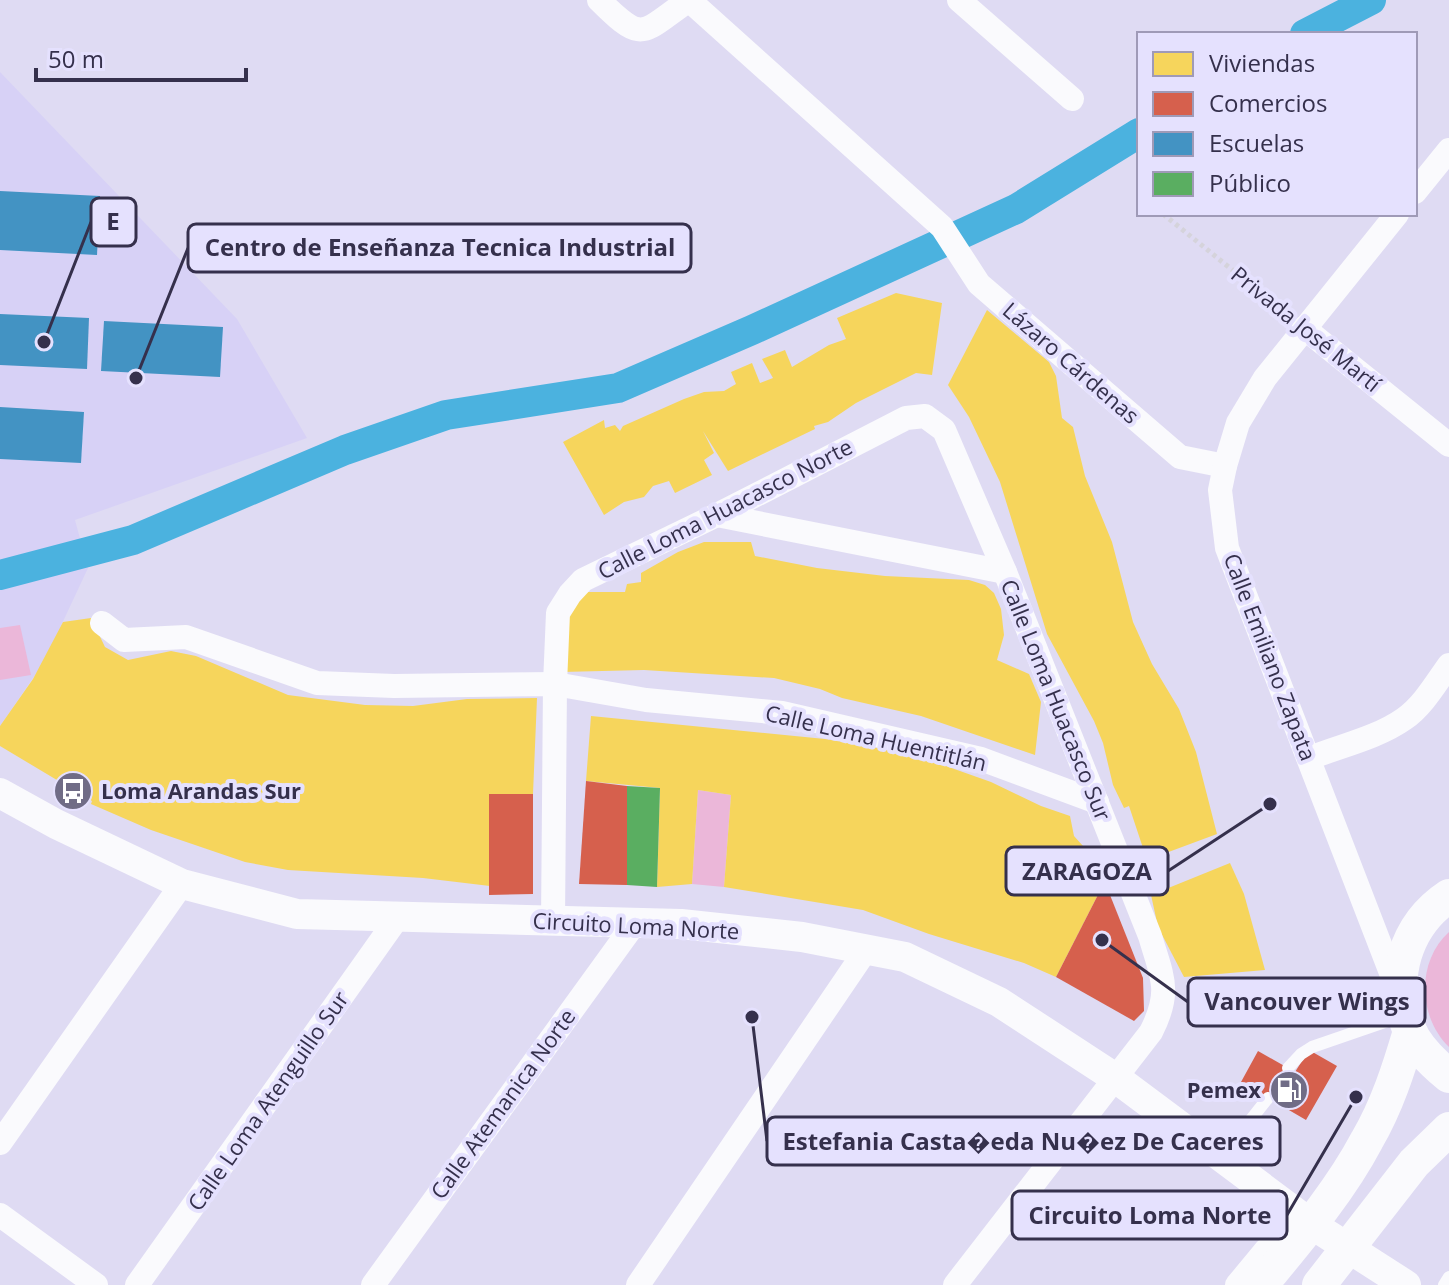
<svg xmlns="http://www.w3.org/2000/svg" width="1449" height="1285" font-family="'Open Sans',sans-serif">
	<rect width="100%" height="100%" fill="#dfdbf3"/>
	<path fill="#d7d1f6" d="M 0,72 L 237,319 L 307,438 L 75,520 L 88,568 L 44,662 L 0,726 Z"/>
	<g fill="#ebb7d9">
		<path d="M 20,625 L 31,675 L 0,680 L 0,628 Z"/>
		<path d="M 698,790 L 731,795 L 724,887 L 692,884 Z"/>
		<path d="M 1449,932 L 1449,1047 C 1418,1017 1416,962 1449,932 Z"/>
	</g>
	<g fill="#f6d55c">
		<path d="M 896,293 L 942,303 L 932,375 L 916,373 L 856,403 L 828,422 L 814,426 L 815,429 L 728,471 L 703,431 L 714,453 L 704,460 L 712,475 L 675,493 L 669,481 L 653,486 L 644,497 L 624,502 L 604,515 L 563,442 L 604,420 L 605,428 L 615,425 L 620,431 L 623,426 L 684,399 L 704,392 L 724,391 L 736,384 L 731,372 L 752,363 L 760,383 L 773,378 L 762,359 L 785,350 L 792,367 L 829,345 L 846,339 L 837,318 Z"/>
		<path d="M 987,310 L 1049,362 L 1056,376 L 1062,418 L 1073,427 L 1085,476 L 1112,542 L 1133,622 L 1152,664 L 1179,709 L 1196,752 L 1217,834 L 1147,860 L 1129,806 L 1124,808 L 1113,785 L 1103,743 L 1094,721 L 1047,634 L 1000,482 L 969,417 L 948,385 Z"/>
		<path d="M 704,542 L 751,542 L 755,556 L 817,568 L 885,576 L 969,580 L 985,585 L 994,593 L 1001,609 L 1004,635 L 997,660 L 1029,674 L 1041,702 L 1035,755 L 921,716 L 842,698 L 820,689 L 774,678 L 644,670 L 561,672 L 563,619 L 581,592 L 625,592 L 627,584 L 641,582 L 641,573 L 678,552 Z"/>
		<path d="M 91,618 L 105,647 L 128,660 L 171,651 L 196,656 L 288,695 L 365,705 L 413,706 L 467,699 L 537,698 L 533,794 L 489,794 L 490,886 L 423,878 L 288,870 L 245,862 L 151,830 L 91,804 L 92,801 L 0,746 L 0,726 L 33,679 L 63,622 Z"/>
		<path d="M 591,716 L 825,739 L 912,754 L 991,782 L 1041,806 L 1070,816 L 1074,836 L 1092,856 L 1103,885 L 1056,977 L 1024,963 L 929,934 L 863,910 L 724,887 L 731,795 L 698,790 L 692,884 L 657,887 L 660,788 L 586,781 Z"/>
		<path d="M 1230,863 L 1244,894 L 1265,970 L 1184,977 L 1158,927 L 1151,895 Z"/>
	</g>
	<g fill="#d6604d">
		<path d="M 586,781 L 627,786 L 627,885 L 579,884 Z"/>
		<path d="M 489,794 L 533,794 L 533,894 L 489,895 Z"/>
		<path d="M 1103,885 L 1110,895 L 1143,978 L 1144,1011 L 1134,1021 L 1056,977 Z"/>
		<path d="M 1309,1050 L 1337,1066 L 1306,1120 L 1241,1082 L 1258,1051 L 1295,1072 Z"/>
	</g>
	<g fill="#4393c3">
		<path d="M 0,191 L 100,196 L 97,255 L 0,250 Z"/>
		<path d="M 0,314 L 89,318 L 87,369 L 0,365 Z"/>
		<path d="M 104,321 L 223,327 L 220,377 L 101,371 Z"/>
		<path d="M 0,407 L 84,412 L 81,463 L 0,459 Z"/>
	</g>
	<path fill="#5aae61" d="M 627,786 L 660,788 L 657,887 L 627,885 Z"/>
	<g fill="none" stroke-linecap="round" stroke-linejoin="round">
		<g stroke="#4bb2df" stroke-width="30">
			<path d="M 1305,34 L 1371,0"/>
			<path d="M 0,575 L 133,540 L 345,450 L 446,415 L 618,388 L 752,330 L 1016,209 L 1139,133"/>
		</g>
		<path stroke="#d5d3db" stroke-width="5" stroke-dasharray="4 4" stroke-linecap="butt" d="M 1163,214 L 1287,314"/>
		<g stroke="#fafafd" stroke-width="12">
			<path d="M 1288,1068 L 1301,1054 L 1312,1047 L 1402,1016"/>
			<path d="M 1222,1156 L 1268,1098"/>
			<path d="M 1444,1285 L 1449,1277"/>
		</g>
		<g stroke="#fafafd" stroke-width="24">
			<path d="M 599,0 C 644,45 641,33 689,0"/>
			<path d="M 689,0 L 942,227 L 979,284 L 1180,457 L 1225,466"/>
			<path d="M 959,0 L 1072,99"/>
			<path d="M 1415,192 L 1449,150"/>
			<path d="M 1397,214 L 1265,378 L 1238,423 L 1225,466 L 1220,490 L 1227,548 L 1398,991"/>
			<path d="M 1304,328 L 1449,445"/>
			<path d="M 717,515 L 1005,572"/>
			<path d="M 102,623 L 124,640 L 186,637 L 317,683 L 394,686 L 555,684 L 646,700 L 782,713 L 981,759 L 1097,802"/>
			<path d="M 1310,758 C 1340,746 1377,738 1404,719 C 1423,706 1436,683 1449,665"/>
			<path d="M 553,922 L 555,684 L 558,613 L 570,594 L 583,580 L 717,515 L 906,418 L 925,416 L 944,430 L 1005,572 L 1150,936 C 1162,977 1172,991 1151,1032 L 955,1285"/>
			<path d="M 0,1143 L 182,884"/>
			<path d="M 0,1215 L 96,1285"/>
			<path d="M 137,1285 L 398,917"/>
			<path d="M 373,1285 L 635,923"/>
			<path d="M 638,1285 L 866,950"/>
			<path d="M 1237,1285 L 1266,1250 L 1298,1229"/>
		</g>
		<path stroke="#fafafd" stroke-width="30" d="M 0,793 L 56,824 L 182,884 L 297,914 L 681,924 L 802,937 L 905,957 L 999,1002 L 1117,1079 L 1311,1224 L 1406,1285"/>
		<g stroke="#fafafd" stroke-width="34">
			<path d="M 1449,896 C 1405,925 1389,980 1409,1029 C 1417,1048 1433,1063 1449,1076"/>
			<path d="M 1261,1285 C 1299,1239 1339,1193 1367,1140 C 1387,1106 1399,1068 1410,1031"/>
			<path d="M 1319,1285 L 1414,1163 L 1449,1129"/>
		</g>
	</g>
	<defs>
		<g id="bus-disc" transform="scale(2)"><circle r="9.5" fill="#706c86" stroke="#e5e1fe"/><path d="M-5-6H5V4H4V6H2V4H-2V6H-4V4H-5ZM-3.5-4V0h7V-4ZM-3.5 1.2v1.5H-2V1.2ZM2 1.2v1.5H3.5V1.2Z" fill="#fff"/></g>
		<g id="fuel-disc" transform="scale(2)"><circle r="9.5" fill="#706c86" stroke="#e5e1fe"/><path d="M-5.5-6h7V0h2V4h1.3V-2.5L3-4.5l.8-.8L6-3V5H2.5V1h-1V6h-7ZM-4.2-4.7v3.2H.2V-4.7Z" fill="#fff"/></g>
	</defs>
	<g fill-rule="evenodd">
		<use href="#bus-disc" x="73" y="791"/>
		<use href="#fuel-disc" x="1289" y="1090"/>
	</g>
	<g text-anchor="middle" stroke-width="8" stroke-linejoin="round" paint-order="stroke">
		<g font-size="22" fill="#35304c" stroke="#e5e1fe">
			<text transform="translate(1306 329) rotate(39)" y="8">Privada José Martí</text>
			<text transform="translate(1071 363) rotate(41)" y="8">Lázaro Cárdenas</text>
			<text transform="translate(725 509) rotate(-27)" y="8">Calle Loma Huacasco Norte</text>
			<text transform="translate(1270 657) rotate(69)" y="8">Calle Emiliano Zapata</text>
			<text transform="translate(1056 700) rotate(68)" y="8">Calle Loma Huacasco Sur</text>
			<text transform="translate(876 738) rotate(13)" y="8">Calle Loma Huentitlán</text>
			<text transform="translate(636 926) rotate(3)" y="8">Circuito Loma Norte</text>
			<text transform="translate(268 1101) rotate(-55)" y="8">Calle Loma Atenguillo Sur</text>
			<text transform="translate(503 1104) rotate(-54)" y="8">Calle Atemanica Norte</text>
		</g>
		<g font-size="22" font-weight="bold" fill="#35304c" stroke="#e5e1fe" text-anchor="start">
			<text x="101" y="799">Loma Arandas Sur</text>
			<text x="1261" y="1098" text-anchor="end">Pemex</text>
		</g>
	</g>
	<path fill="none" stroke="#35304c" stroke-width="3" d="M44 342L91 222M136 378L188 248M1270 804L1168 871M1102 940L1188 1002M752 1017L767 1141M1356 1097L1287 1215"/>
	<g fill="#35304c" stroke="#e5e1fe" stroke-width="3">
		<circle cx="44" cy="342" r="8"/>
		<circle cx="136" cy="378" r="8"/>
		<circle cx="1270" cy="804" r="8"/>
		<circle cx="1102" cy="940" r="8"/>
		<circle cx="752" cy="1017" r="8"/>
		<circle cx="1356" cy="1097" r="8"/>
	</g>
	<g fill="#e5e1fe" stroke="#35304c" stroke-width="3">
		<rect x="91" y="198" width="45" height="48" rx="8"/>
		<rect x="188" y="224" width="503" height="48" rx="8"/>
		<rect x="1006" y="847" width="162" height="48" rx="8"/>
		<rect x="1188" y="978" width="237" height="48" rx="8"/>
		<rect x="767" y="1117" width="513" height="48" rx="8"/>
		<rect x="1012" y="1191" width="275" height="48" rx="8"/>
	</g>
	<g font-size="24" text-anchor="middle" font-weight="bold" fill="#35304c">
		<text x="113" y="230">E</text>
		<text x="440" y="256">Centro de Enseñanza Tecnica Industrial</text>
		<text x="1087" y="880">ZARAGOZA</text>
		<text x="1307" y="1010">Vancouver Wings</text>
		<text x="1023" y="1150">Estefania Casta�eda Nu�ez De Caceres</text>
		<text x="1150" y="1224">Circuito Loma Norte</text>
	</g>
	<rect x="1137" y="32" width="280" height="184" fill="#e5e1fe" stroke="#9f9ab7" stroke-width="2"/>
	<rect x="1153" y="52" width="40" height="24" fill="#f6d55c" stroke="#9f9ab7" stroke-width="2"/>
	<text x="1209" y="72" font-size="24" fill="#35304c">Viviendas</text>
	<rect x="1153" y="92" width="40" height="24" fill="#d6604d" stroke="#9f9ab7" stroke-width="2"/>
	<text x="1209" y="112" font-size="24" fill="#35304c">Comercios</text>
	<rect x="1153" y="132" width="40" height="24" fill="#4393c3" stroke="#9f9ab7" stroke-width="2"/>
	<text x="1209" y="152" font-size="24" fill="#35304c">Escuelas</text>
	<rect x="1153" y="172" width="40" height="24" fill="#5aae61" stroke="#9f9ab7" stroke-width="2"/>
	<text x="1209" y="192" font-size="24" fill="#35304c">Público</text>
	<path d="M36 68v12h210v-12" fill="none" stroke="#35304c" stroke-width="4"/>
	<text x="48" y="68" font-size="24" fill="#35304c" stroke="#e5e1fe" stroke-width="6" paint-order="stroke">50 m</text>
</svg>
